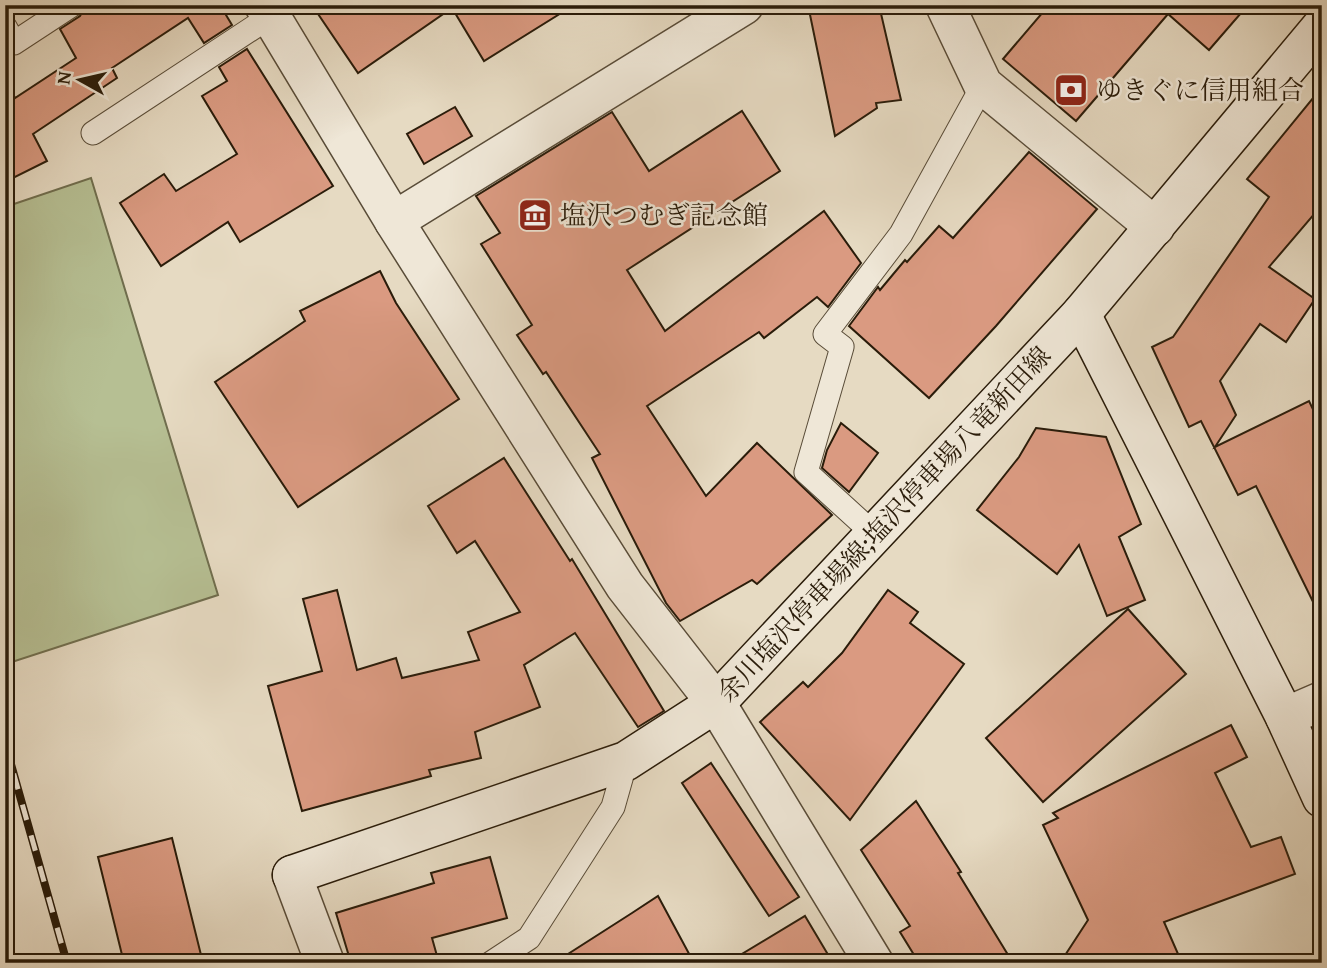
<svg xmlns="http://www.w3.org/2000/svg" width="1327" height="968" font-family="'Gentium Book Plus','Noto Serif JP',serif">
	<rect width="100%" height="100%" fill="#e6dac2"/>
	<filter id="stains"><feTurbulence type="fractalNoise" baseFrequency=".00286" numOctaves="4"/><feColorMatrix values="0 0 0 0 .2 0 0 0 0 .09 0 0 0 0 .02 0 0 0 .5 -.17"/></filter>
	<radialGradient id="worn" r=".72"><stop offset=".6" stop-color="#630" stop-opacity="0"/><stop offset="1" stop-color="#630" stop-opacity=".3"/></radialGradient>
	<path fill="#b6bf93" stroke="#706e4e" stroke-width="2" d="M 91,178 L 218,595 L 12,662 L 5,638 L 5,207 Z"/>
	<g fill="#da9a81" stroke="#2a1c0a" stroke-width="2">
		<path d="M 86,5 L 220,5 L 232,25 L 204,43 L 188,18 L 112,68 L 117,78 L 33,134 L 47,161 L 5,182 L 5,78 L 15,98 L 76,58 L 60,29 L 80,16 Z"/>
		<path d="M 312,5 L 574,5 L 484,61 L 452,8 L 358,73 Z"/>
		<path d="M 808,5 L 879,5 L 901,100 L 876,103 L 877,108 L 835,136 Z"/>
		<path d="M 1049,5 L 1248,5 L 1209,50 L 1168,14 L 1076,121 L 1003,59 Z"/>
		<path d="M 247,49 L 333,186 L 240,242 L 228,222 L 161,266 L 120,203 L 164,174 L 176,191 L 237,154 L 202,96 L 227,81 L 219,67 Z"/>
		<path d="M 1322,87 L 1322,205 L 1269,267 L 1315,299 L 1286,342 L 1260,324 L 1220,381 L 1236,415 L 1215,447 L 1309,401 L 1322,428 L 1322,620 L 1256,486 L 1238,495 L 1201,421 L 1189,427 L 1152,347 L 1173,337 L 1269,197 L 1247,179 Z"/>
		<path d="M 455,107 L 472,136 L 424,164 L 407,134 Z"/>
		<path d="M 742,111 L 780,171 L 627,270 L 665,331 L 824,211 L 861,263 L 828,307 L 817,297 L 764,338 L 759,332 L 647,406 L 706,496 L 757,443 L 832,515 L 757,584 L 752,580 L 680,621 L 666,603 L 592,458 L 600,454 L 546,372 L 543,374 L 517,335 L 532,325 L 481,244 L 500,233 L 476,196 L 612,112 L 649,171 Z"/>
		<path d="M 1029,152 L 1097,209 L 996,326 L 929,398 L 849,326 L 878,287 L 880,290 L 905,260 L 907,262 L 939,226 L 953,238 Z"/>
		<path d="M 380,271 L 396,303 L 459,399 L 298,507 L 215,382 L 305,321 L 300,311 Z"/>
		<path d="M 841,423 L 878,453 L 849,492 L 822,468 L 827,450 Z"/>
		<path d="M 1036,428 L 1106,437 L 1141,524 L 1119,537 L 1145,600 L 1107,616 L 1079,545 L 1057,574 L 977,510 L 1019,457 Z"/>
		<path d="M 504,458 L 570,561 L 572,559 L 664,711 L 638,727 L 575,633 L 524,665 L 540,707 L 475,732 L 481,758 L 429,770 L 431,776 L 302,811 L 268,686 L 322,671 L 303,599 L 337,590 L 357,670 L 396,658 L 402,678 L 479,660 L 468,632 L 520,612 L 475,541 L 457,553 L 428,506 Z"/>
		<path d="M 888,590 L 918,612 L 910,623 L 964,664 L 850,820 L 760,722 L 803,682 L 808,687 L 842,653 Z"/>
		<path d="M 1128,609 L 1186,674 L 1043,802 L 986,738 Z"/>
		<path d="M 1231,725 L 1247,757 L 1215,773 L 1251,847 L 1281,837 L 1295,874 L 1164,922 L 1182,963 L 1060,963 L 1088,920 L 1043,825 L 1058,818 L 1053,813 Z"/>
		<path d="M 711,763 L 799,897 L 769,916 L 682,783 Z"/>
		<path d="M 916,801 L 961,872 L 958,873 L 1013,963 L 919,963 L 900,932 L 910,926 L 861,850 Z"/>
		<path d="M 172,838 L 203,963 L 124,963 L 98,857 Z"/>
		<path d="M 490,857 L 507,918 L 432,938 L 439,963 L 351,963 L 336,913 L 434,883 L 431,873 Z"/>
		<path d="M 658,896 L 694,963 L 554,963 L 632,913 Z"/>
		<path d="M 805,916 L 833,963 L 727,963 Z"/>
	</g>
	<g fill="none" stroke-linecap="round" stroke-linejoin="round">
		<g stroke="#594c38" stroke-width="25">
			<g id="lane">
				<path d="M 5,27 L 14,43 L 72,5"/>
				<path d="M 93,133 L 271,16"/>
				<path d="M 874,534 L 806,472 L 842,347 L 825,334 L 901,234 L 983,85"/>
				<path d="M 491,963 L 529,938 L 613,807 L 626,761"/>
			</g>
		</g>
		<g stroke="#594c38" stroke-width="41">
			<g id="street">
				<path d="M 264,5 L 394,221 L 625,586 L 716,703 L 874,963"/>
				<path d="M 945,5 L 983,85 L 1155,227"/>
				<path d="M 394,221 L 744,5"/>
				<path d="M 1285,717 L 1322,701"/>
				<path d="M 292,875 L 325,963"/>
			</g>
		</g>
		<g stroke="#2a1c0a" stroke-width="41">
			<g id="secondary">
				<path d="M 1081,314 L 1285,717 L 1322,798"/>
				<path d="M 292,875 L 626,761 L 716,703 L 1081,314 L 1322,26"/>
			</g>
		</g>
		<use href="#lane" stroke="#efe7d7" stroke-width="23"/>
		<use href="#street" stroke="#efe7d7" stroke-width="38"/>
		<use href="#secondary" stroke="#efe7d7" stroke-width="38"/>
		<g stroke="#2a1c0a" stroke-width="8">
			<path id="rail" d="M 5,743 L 67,963"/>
		</g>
		<use href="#rail" stroke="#efe7d7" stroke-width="5" stroke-dasharray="16" stroke-linecap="butt"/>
	</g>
	<defs>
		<g id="bank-square" transform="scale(1.75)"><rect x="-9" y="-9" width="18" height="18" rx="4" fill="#8f2418" stroke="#efe7d7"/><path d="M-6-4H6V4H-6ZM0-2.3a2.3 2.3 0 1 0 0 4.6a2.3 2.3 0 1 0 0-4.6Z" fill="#fff"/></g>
		<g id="museum-square" transform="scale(1.75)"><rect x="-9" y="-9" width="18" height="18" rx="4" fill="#8f2418" stroke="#efe7d7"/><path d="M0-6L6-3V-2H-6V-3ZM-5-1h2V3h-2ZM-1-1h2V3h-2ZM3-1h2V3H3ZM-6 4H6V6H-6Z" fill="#fff"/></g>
	</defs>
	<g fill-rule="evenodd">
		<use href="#bank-square" x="1071" y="90"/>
		<use href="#museum-square" x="535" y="215"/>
	</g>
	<g text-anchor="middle" stroke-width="5" stroke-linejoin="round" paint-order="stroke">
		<g font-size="26" fill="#2a1c0a" stroke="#efe7d7" text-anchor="start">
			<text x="1096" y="99">ゆきぐに信用組合</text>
			<text x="560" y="224">塩沢つむぎ記念館</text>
		</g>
		<g font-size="26" fill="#2a1c0a" stroke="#efe7d7">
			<text transform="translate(884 524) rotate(-47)" y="9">余川塩沢停車場線;塩沢停車場八竜新田線</text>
		</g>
	</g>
	<rect width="1327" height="968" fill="none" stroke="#e6dac2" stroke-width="28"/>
	<rect x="7" y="7" width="1313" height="954" fill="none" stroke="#2a1c0a" stroke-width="3.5"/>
	<rect x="14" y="14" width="1299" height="940" fill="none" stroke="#2a1c0a" stroke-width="2"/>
	<g transform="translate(80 80) rotate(278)" stroke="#efe7d7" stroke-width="5" paint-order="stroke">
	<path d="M0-5L12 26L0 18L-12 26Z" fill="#2a1c0a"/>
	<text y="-10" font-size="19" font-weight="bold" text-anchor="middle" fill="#2a1c0a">N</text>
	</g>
	<rect width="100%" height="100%" filter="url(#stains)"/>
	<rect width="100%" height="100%" fill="url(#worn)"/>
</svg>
